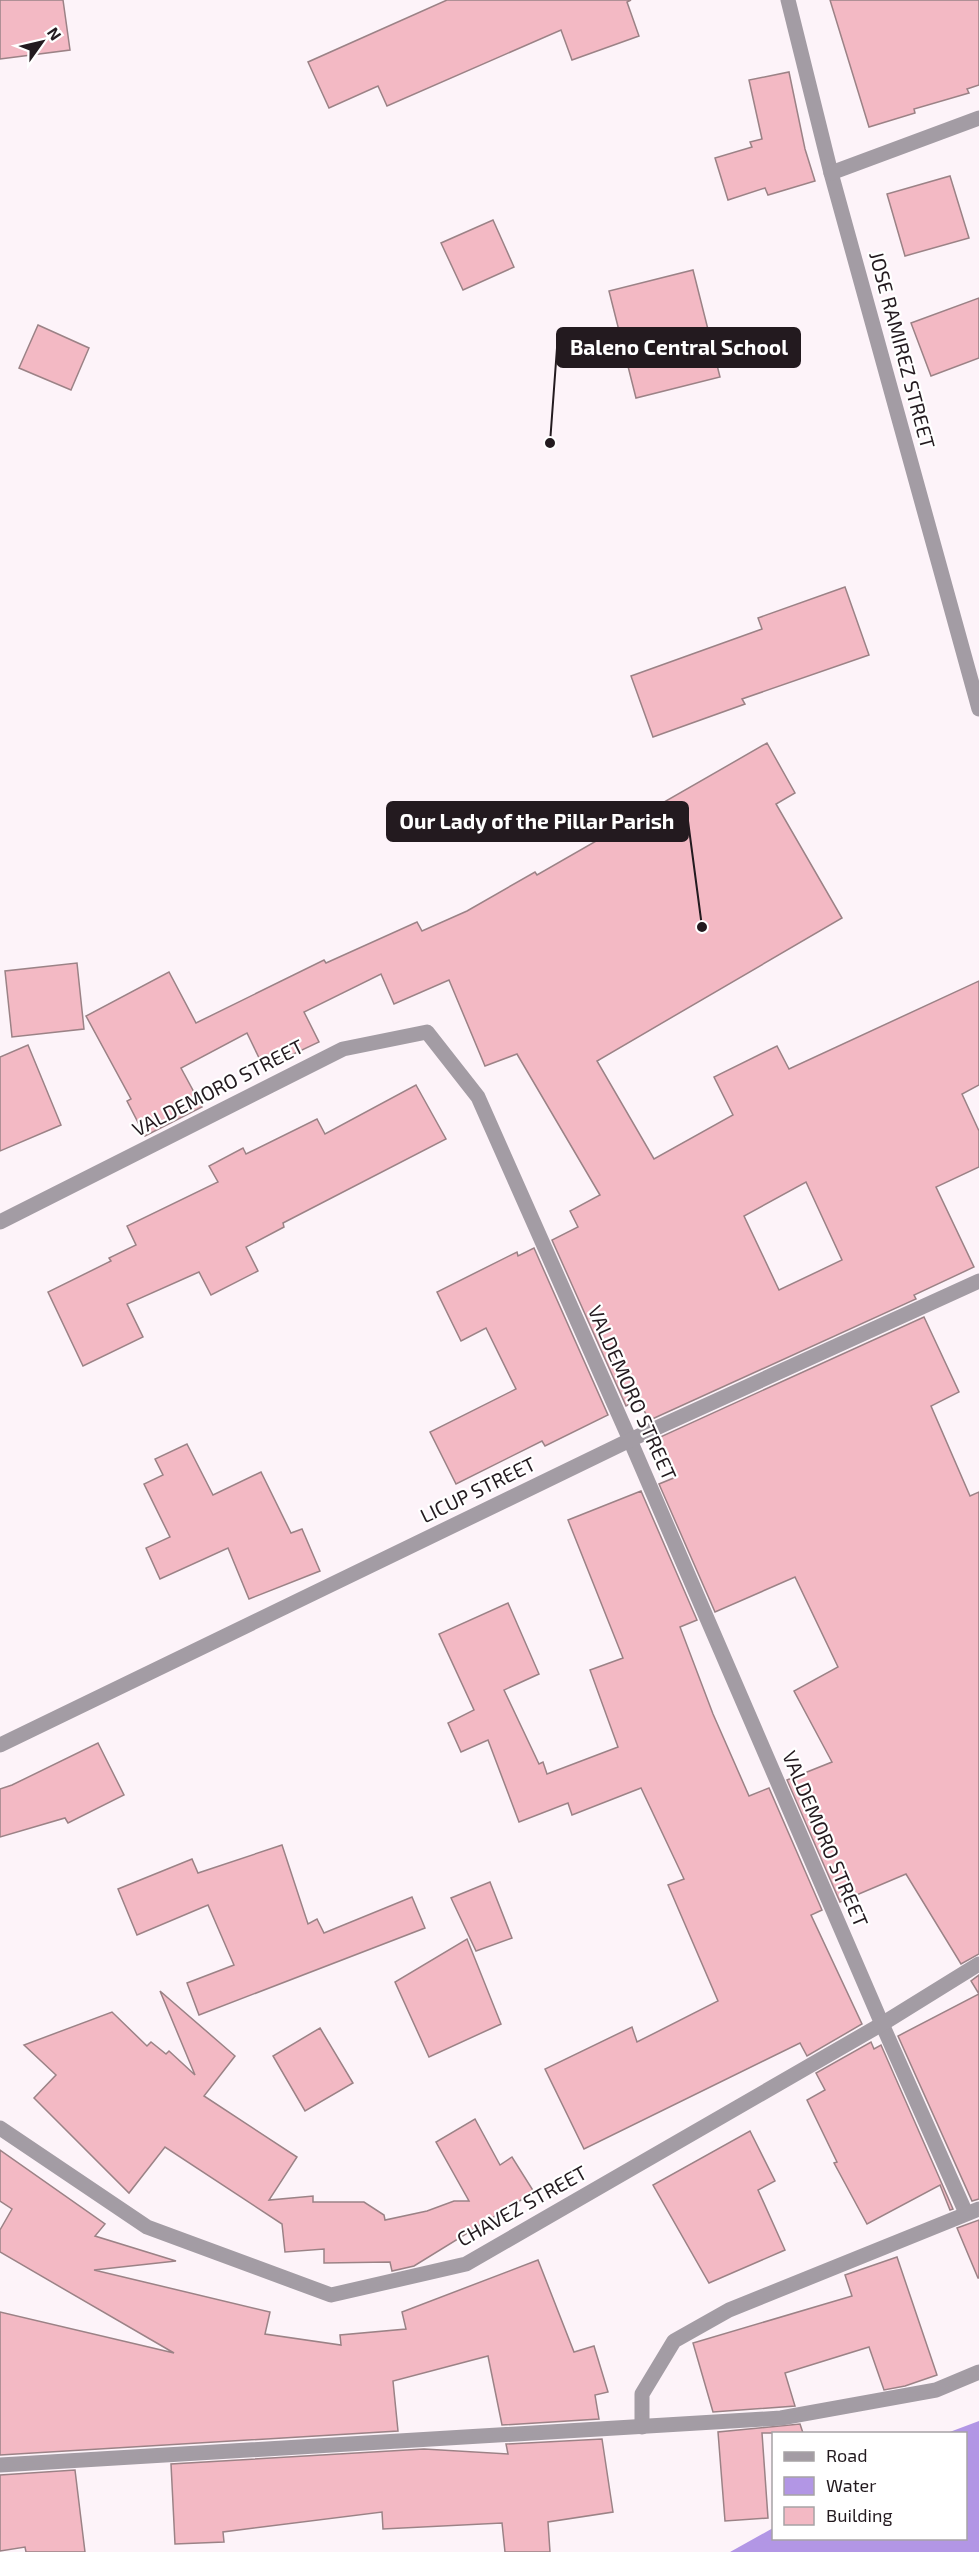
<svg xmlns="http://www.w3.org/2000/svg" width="979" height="2552" font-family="'Exo 2',sans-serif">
	<rect width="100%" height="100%" fill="#fdf3f9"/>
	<path fill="#b296e5" d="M 979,2421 L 979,2552 L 730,2552 L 773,2528 L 774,2538 L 966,2538 L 966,2434 L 947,2433 Z"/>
	<g fill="#f3b9c4" stroke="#9b8286" stroke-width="1.5" fill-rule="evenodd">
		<path d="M 0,0 L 63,0 L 70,50 L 0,59 Z"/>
		<path d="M 447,0 L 631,0 L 627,2 L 639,36 L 572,60 L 561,30 L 387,106 L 378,86 L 329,108 L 308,62 Z"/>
		<path d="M 830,0 L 979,0 L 979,85 L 967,89 L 969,93 L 914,109 L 915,113 L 869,127 Z"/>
		<path d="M 789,72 L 805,149 L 815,181 L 768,195 L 765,188 L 728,200 L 715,158 L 752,147 L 750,142 L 762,139 L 749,80 Z"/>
		<path d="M 950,176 L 969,238 L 905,256 L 887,194 Z"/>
		<path d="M 493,220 L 514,267 L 463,290 L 441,243 Z"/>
		<path d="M 693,270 L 720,377 L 636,398 L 609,291 Z"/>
		<path d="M 979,298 L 979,358 L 931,376 L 911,323 Z"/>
		<path d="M 38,325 L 89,348 L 71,390 L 19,368 Z"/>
		<path d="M 845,587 L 869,655 L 742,699 L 745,704 L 653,737 L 631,676 L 762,629 L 758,618 Z"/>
		<path d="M 767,743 L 795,793 L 776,804 L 842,918 L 597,1061 L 654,1159 L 733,1115 L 714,1077 L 777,1046 L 789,1069 L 979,981 L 979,1085 L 962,1094 L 979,1131 L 979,1167 L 936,1187 L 974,1267 L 914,1295 L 916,1299 L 650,1420 L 637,1400 L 626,1406 L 552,1240 L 578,1227 L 570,1211 L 600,1195 L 517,1054 L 485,1066 L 449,980 L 394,1004 L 381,974 L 304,1012 L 319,1042 L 264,1068 L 247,1033 L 181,1068 L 202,1107 L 145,1136 L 127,1101 L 131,1099 L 86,1016 L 169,972 L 196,1023 L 324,960 L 326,963 L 417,922 L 422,931 L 467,911 L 535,872 L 537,875 ZM 806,1182 L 842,1260 L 779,1290 L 744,1216 Z"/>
		<path d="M 77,963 L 84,1029 L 12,1037 L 5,971 Z"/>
		<path d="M 28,1045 L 61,1125 L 0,1151 L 0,1057 Z"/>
		<path d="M 416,1085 L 446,1139 L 283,1223 L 284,1227 L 246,1247 L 258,1271 L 211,1295 L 199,1272 L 127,1304 L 143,1337 L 83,1366 L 48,1292 L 111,1261 L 109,1258 L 136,1245 L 127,1226 L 218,1182 L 209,1166 L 243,1148 L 246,1154 L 317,1119 L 325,1134 Z"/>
		<path d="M 534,1248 L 608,1415 L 545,1446 L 542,1441 L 456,1484 L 430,1432 L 516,1389 L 486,1328 L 461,1341 L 437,1292 L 517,1252 L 518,1256 Z"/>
		<path d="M 924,1317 L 959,1392 L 931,1406 L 970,1496 L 979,1492 L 979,1954 L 961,1964 L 906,1874 L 840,1902 L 787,1780 L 832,1762 L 794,1691 L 838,1667 L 795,1577 L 715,1612 L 659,1484 L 676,1477 L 658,1438 Z"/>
		<path d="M 187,1444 L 213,1495 L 261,1472 L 291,1533 L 302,1529 L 320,1571 L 249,1599 L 228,1548 L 160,1579 L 146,1548 L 170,1537 L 144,1484 L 163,1475 L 155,1459 Z"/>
		<path d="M 641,1491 L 697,1620 L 680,1627 L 713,1714 L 749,1796 L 769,1788 L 822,1910 L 811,1915 L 862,2024 L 807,2056 L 800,2043 L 584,2149 L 545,2069 L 632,2027 L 637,2042 L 718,2001 L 668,1885 L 684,1879 L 641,1788 L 572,1815 L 568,1803 L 519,1822 L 488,1740 L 461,1752 L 448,1723 L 474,1710 L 439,1634 L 508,1603 L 539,1674 L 504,1690 L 539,1764 L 543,1762 L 547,1774 L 618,1747 L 590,1670 L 623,1658 L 568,1520 Z"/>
		<path d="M 98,1743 L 124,1795 L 68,1823 L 65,1818 L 0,1837 L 0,1789 L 12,1785 Z"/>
		<path d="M 282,1845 L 308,1924 L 317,1919 L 324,1933 L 412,1897 L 425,1928 L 199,2015 L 187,1983 L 234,1965 L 208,1905 L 137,1935 L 118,1889 L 192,1859 L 198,1873 Z"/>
		<path d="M 490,1882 L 512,1938 L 476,1951 L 451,1898 Z"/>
		<path d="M 467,1939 L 501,2024 L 429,2057 L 395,1982 Z"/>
		<path d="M 979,1975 L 979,2199 L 972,2201 L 898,2036 L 979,1994 L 971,1981 Z"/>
		<path d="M 160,1991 L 235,2056 L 204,2096 L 297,2157 L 269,2200 L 313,2196 L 313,2202 L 364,2202 L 384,2215 L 385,2220 L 427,2211 L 454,2201 L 469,2201 L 436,2142 L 475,2119 L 500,2165 L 512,2157 L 534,2192 L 414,2266 L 392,2271 L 390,2262 L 324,2263 L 324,2249 L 285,2252 L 282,2224 L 165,2147 L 129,2193 L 34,2098 L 56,2075 L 24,2045 L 112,2012 L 147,2046 L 151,2042 L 166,2054 L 169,2051 L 195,2075 Z"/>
		<path d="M 320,2028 L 353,2083 L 305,2111 L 273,2056 Z"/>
		<path d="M 871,2042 L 874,2049 L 881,2045 L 953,2209 L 950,2210 L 940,2185 L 867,2224 L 834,2163 L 837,2162 L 807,2100 L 825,2090 L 816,2073 Z"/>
		<path d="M 750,2131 L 775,2181 L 758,2190 L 785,2250 L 709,2283 L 653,2185 Z"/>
		<path d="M 0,2150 L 105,2224 L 95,2236 L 176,2261 L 94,2270 L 270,2312 L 265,2334 L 341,2345 L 340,2335 L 406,2329 L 402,2312 L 538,2260 L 574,2352 L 594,2346 L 608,2392 L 595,2395 L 599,2419 L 502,2425 L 488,2356 L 393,2381 L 398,2431 L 0,2455 L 0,2312 L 174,2353 L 0,2252 L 0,2230 L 12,2209 L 0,2201 Z"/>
		<path d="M 979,2220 L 979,2278 L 978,2278 L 957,2228 Z"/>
		<path d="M 897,2257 L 937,2375 L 905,2386 L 884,2390 L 869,2347 L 785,2373 L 795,2406 L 713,2412 L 693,2343 L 852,2296 L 845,2275 Z"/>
		<path d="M 800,2424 L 803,2433 L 762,2433 L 768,2518 L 725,2521 L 718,2432 Z"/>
		<path d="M 602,2439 L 613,2512 L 548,2522 L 550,2552 L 505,2552 L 502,2523 L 383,2529 L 382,2512 L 223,2532 L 224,2542 L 175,2544 L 171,2464 L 424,2449 L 508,2454 L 506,2444 Z"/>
		<path d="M 75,2470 L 85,2552 L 26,2552 L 25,2547 L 0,2551 L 0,2475 Z"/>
	</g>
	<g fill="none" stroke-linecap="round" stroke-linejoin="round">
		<g stroke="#a39ca4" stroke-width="15">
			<path d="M 788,0 L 831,173 L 979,709"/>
			<path d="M 831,173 L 979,118"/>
			<path d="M 0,1222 L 343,1049 L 427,1032 L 478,1097 L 630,1440 L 882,2024 L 966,2213"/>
			<path d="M 0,1745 L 630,1440 L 979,1281"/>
			<path d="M 0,2128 L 147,2227 L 331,2295 L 466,2264 L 882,2024 L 979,1964"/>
			<path d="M 642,2427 L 642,2394 L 674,2341 L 729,2310 L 979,2209"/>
			<path d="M 0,2465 L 781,2418 L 936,2390 L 979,2372"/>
		</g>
	</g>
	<g text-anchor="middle" stroke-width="4.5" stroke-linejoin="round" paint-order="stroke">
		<g font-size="20" fill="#231a1f" stroke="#fff">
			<text transform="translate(902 350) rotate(75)" y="7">JOSE RAMIREZ STREET</text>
			<text transform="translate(218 1088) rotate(-27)" y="7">VALDEMORO STREET</text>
			<text transform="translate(632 1393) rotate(66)" y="7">VALDEMORO STREET</text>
			<text transform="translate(478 1490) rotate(-26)" y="7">LICUP STREET</text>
			<text transform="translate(825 1839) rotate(67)" y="7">VALDEMORO STREET</text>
			<text transform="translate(522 2206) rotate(-29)" y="7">CHAVEZ STREET</text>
		</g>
	</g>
	<path fill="none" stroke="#231a1f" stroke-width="2" d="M550 443L557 348M702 927L688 821"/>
	<g fill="#231a1f" stroke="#fff" stroke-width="2">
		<circle cx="550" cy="443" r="6"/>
		<circle cx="702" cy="927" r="6"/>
	</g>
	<g fill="#231a1f" stroke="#231a1f" stroke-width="2">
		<rect x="557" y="328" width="243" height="39" rx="6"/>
		<rect x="387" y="802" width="301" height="39" rx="6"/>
	</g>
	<g font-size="21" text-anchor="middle" font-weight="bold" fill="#fff">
		<text x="679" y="355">Baleno Central School</text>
		<text x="537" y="829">Our Lady of the Pillar Parish</text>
	</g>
	<rect x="772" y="2432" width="195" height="108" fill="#ffffff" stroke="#a7a3a5" stroke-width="1.5"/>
	<rect x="784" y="2452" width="30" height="9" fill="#a39ca4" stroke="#a7a3a5" stroke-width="1.5"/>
	<text x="826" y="2462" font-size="18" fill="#231a1f">Road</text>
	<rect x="784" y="2477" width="30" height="18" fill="#b296e5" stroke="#a7a3a5" stroke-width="1.5"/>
	<text x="826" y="2492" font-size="18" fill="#231a1f">Water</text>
	<rect x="784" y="2507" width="30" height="18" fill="#f3b9c4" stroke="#a7a3a5" stroke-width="1.5"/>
	<text x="826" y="2522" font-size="18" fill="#231a1f">Building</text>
	<g transform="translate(42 42) rotate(56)" stroke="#ffffff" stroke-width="4.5" paint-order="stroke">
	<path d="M0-4.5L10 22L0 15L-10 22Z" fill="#231a1f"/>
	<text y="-9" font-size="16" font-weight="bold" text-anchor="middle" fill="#231a1f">N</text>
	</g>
</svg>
